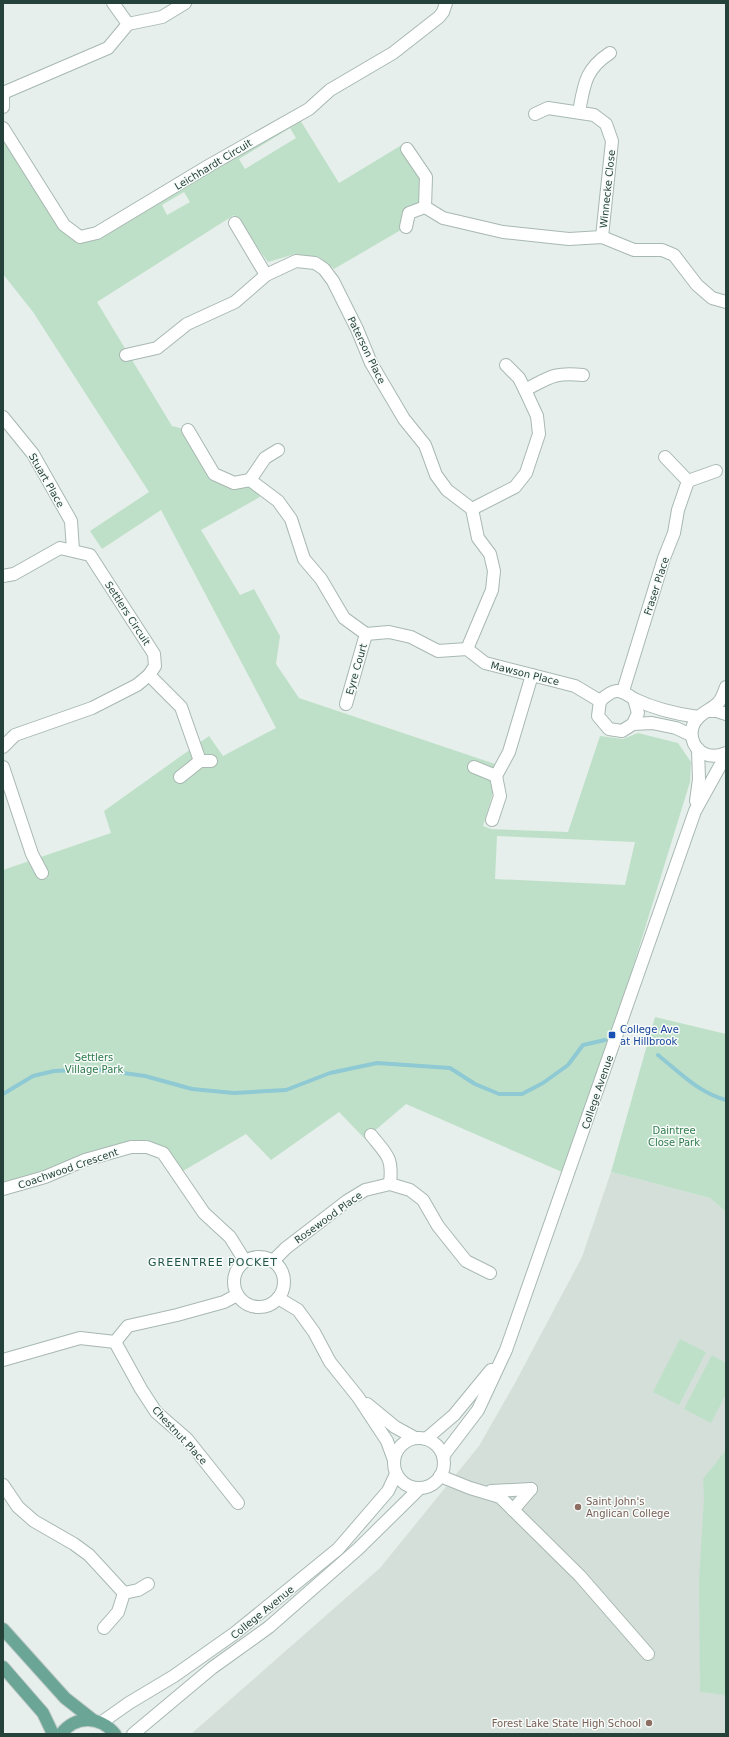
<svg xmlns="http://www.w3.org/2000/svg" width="729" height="1737" font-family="'DejaVu Sans',sans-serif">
	<rect width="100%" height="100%" fill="#e6efeb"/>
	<path fill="#d4dfda" d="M 611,1172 L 710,1198 L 726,1212 L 726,1734 L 191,1734 L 380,1568 L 479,1446 L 515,1383 L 582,1257 Z"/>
	<g fill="#bfe0c8" fill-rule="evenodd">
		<path d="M 297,115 L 339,183 L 405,143 L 407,149 L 426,177 L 425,207 L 409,213 L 406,227 L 334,269 L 319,257 L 295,254 L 268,262 L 234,215 L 97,302 L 172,426 L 188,430 L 214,474 L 250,480 L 260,497 L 201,530 L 240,595 L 254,589 L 280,636 L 276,664 L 299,698 L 501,766 L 483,826 L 491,829 L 568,832 L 600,736 L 623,739 L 638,733 L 678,743 L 691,762 L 690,782 L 569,1175 L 406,1104 L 365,1139 L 339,1112 L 271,1160 L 246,1134 L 178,1174 L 147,1147 L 3,1189 L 3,870 L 111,833 L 104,811 L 209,736 L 223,756 L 276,728 L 161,510 L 102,549 L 90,531 L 149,492 L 33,312 L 3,274 L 3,128 L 64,225 L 80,237 ZM 290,128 L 296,138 L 245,169 L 239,159 ZM 184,192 L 190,202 L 167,215 L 162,205 ZM 497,836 L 635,842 L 625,885 L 495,879 Z"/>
		<path d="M 655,1017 L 726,1034 L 726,1212 L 710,1198 L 611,1172 Z"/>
		<path d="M 680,1339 L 706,1352 L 679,1405 L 653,1392 Z"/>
		<path d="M 712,1355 L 726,1363 L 726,1394 L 711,1423 L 684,1409 Z"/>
		<path d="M 726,1450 L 726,1695 L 700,1692 L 699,1581 L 704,1497 L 703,1479 Z"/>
	</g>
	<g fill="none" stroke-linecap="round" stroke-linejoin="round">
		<g stroke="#8ec9d4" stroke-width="4">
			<path d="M 658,1055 C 679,1072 699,1093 726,1100"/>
			<path d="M 3,1094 L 33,1076 L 54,1071 L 94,1069 L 145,1076 L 192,1089 L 234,1093 L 286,1090 L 330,1073 L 377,1063 L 450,1068 L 475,1084 L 499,1094 L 522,1094 L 543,1083 L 568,1065 L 583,1045 L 605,1040"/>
		</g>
		<g stroke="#a8b8b2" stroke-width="14">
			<g id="minor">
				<path d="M 113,3 L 128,24"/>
				<path d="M 3,93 L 108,48 L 128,24 L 162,17 L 185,3"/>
				<path d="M 3,96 L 3,107"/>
				<path d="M 579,112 C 584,85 585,69 610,53"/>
				<path d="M 535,114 L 548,108 L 594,115 L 606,124 L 612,141 L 602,237"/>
				<path d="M 3,128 L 64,225 L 80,237 L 97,233 L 210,165 L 309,109 L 330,90 L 393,53 L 439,17 L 443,12 L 446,3"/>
				<path d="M 407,149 L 426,177 L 425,207"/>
				<path d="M 425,207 L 443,218 L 503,232 L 569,239 L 602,237 L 634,250 L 662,250 L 674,255 L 697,285 L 712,298 L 726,302"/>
				<path d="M 235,223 L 266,275"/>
				<path d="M 406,227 L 409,213 L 425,207"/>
				<path d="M 126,355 L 157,348 L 187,324 L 235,302 L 266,275 L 296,261 L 315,263 L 324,269 L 333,281 L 357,329 L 371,363 L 404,419 L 425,445 L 436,475 L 447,490 L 472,509 L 478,538 L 490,554 L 494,571 L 492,590 L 467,649"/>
				<path d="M 525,390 C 550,377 554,372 583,375"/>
				<path d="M 3,417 L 33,454 L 71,521 L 73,550"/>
				<path d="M 188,430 L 214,474 L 234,483 L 250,480"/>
				<path d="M 278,450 L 265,458 L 250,480 L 278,501 L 291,519 L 304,559 L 321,579 L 344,618 L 366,634 L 389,632 L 411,637 L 438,651 L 467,649 L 485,663 L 575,686 L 600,701"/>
				<path d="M 665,457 L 688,481 L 716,471"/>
				<path d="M 472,509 L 515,487 L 526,473 L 539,434 L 537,416 L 525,390 L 519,378 L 506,365"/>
				<path d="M 3,576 L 14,574 L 60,548 L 90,555 L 154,654 L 155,666 L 149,675 L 137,685 L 92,708 L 15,735 L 3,747"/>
				<path d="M 149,675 L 181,707 L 200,761"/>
				<path d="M 726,687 C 724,692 722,699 718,703 C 712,709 703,712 698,718 C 687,729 691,748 705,754 C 712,757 719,756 726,753"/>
				<path d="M 623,691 L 664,558 L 674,533 L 678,510 L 688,481"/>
				<path d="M 634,699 C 655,709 676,714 698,717"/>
				<path d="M 346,704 L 366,634"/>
				<path d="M 709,711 L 717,711 L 726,714"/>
				<path d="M 633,724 L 638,713 L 634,699 C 619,688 614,688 600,701 L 598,716 L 609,729 L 622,731 L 633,724 L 652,723 L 676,728 L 691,735"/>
				<path d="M 3,767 L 32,854 L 42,873"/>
				<path d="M 474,767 L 496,776 L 500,796 L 492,820"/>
				<path d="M 496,776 L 509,752 L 532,675"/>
				<path d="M 180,777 L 200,761 L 211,761"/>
				<path d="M 696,801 L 699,779 L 698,749"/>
				<path d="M 371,1135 C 387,1155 393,1157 390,1184"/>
				<path d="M 3,1189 L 45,1177 L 85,1160 L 131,1147 L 147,1147 L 163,1153 L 204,1213 L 230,1237 L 245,1261"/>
				<circle cx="259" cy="1282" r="25"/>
				<path d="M 273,1261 L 286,1248 L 347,1201 L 365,1190 L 390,1184 L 410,1190 L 423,1200 L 438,1226 L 466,1261 L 490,1273"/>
				<path d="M 278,1298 L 298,1310 L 314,1332 L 330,1362 L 358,1397 L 387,1441 L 394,1460"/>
				<path d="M 115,1342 L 141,1389 L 156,1412 L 187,1439 L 238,1503"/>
				<path d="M 3,1360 L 80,1338 L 115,1342 L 128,1326 L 177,1315 L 224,1302 L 237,1295"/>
				<path d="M 367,1404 L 395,1427 L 415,1438"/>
				<circle cx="419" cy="1463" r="25"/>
				<path d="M 426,1439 L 454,1415 L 491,1370"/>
				<path d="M 443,1456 L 478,1410 L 506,1350 L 695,811 L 726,755"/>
				<path d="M 440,1476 L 470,1488 L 500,1497 L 580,1576 L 648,1654"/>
				<path d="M 3,1485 L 18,1507 L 34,1521 L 74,1544 L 89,1555 L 124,1593"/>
				<path d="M 491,1491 L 531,1489"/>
				<path d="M 513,1510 L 531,1489"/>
				<path d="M 104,1628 L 118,1612 L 124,1593 L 138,1590 L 148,1584"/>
				<path d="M 102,1722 L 129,1703 L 174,1676 L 235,1633 L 338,1549 L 388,1491 L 396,1474"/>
				<path d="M 133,1734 L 212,1668 L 269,1627 L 358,1549 L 420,1488"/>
			</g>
		</g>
		<g stroke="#c2cac8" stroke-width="14">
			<g id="major">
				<path d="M 3,1629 L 65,1698 L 93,1720"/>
				<path d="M 3,1667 L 43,1713 L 53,1734"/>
				<path d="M 61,1734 C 76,1715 100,1716 115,1734"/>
			</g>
		</g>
		<use href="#minor" stroke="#fff" stroke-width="12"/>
		<use href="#major" stroke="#6aa596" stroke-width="12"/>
	</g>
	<rect fill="#1a4fb4" stroke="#f7fbf9" stroke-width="1.5" x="608" y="1031" width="8" height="8" rx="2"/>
	<g fill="#8d6e63" stroke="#f7fbf9" stroke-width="1.5">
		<circle cx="578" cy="1507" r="4"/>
		<circle cx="649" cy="1723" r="4"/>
	</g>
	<g text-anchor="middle" stroke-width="3" stroke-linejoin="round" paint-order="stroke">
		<g font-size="10" fill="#24423a" stroke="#f7fbf9">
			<text transform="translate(213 164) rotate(-31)" y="4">Leichhardt Circuit</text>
			<text transform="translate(607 189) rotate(-84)" y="4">Winnecke Close</text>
			<text transform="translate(367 350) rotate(64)" y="4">Paterson Place</text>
			<text transform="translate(47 480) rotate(60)" y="4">Stuart Place</text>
			<text transform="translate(656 586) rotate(-72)" y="4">Fraser Place</text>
			<text transform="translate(128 613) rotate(57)" y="4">Settlers Circuit</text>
			<text transform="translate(356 669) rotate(-74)" y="4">Eyre Court</text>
			<text transform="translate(525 673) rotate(14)" y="4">Mawson Place</text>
			<text transform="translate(597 1092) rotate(-71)" y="4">College Avenue</text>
			<text transform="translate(68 1168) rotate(-19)" y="4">Coachwood Crescent</text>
			<text transform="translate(328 1217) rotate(-36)" y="4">Rosewood Place</text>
			<text transform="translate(180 1435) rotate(47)" y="4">Chestnut Place</text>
			<text transform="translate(262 1612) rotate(-39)" y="4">College Avenue</text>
		</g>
		<g font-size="10" fill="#164399" stroke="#f7fbf9" text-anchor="start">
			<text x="620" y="1033">College Ave<tspan x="620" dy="12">at Hillbrook</tspan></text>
		</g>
		<g font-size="10" fill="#2d7a4b" stroke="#f7fbf9">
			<text x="94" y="1061">Settlers<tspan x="94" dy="12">Village Park</tspan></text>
			<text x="674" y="1134">Daintree<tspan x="674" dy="12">Close Park</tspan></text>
		</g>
		<g font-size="10" fill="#785e54" stroke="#f7fbf9" text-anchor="start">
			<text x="586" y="1505">Saint John's<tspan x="586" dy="12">Anglican College</tspan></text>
			<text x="641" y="1727" text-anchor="end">Forest Lake State High School</text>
		</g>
		<g font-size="11" letter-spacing="1" fill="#1f5548" stroke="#f7fbf9">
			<text x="213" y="1266">GREENTREE POCKET</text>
		</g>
	</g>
	<rect width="729" height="1737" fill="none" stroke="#24423a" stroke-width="8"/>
</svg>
